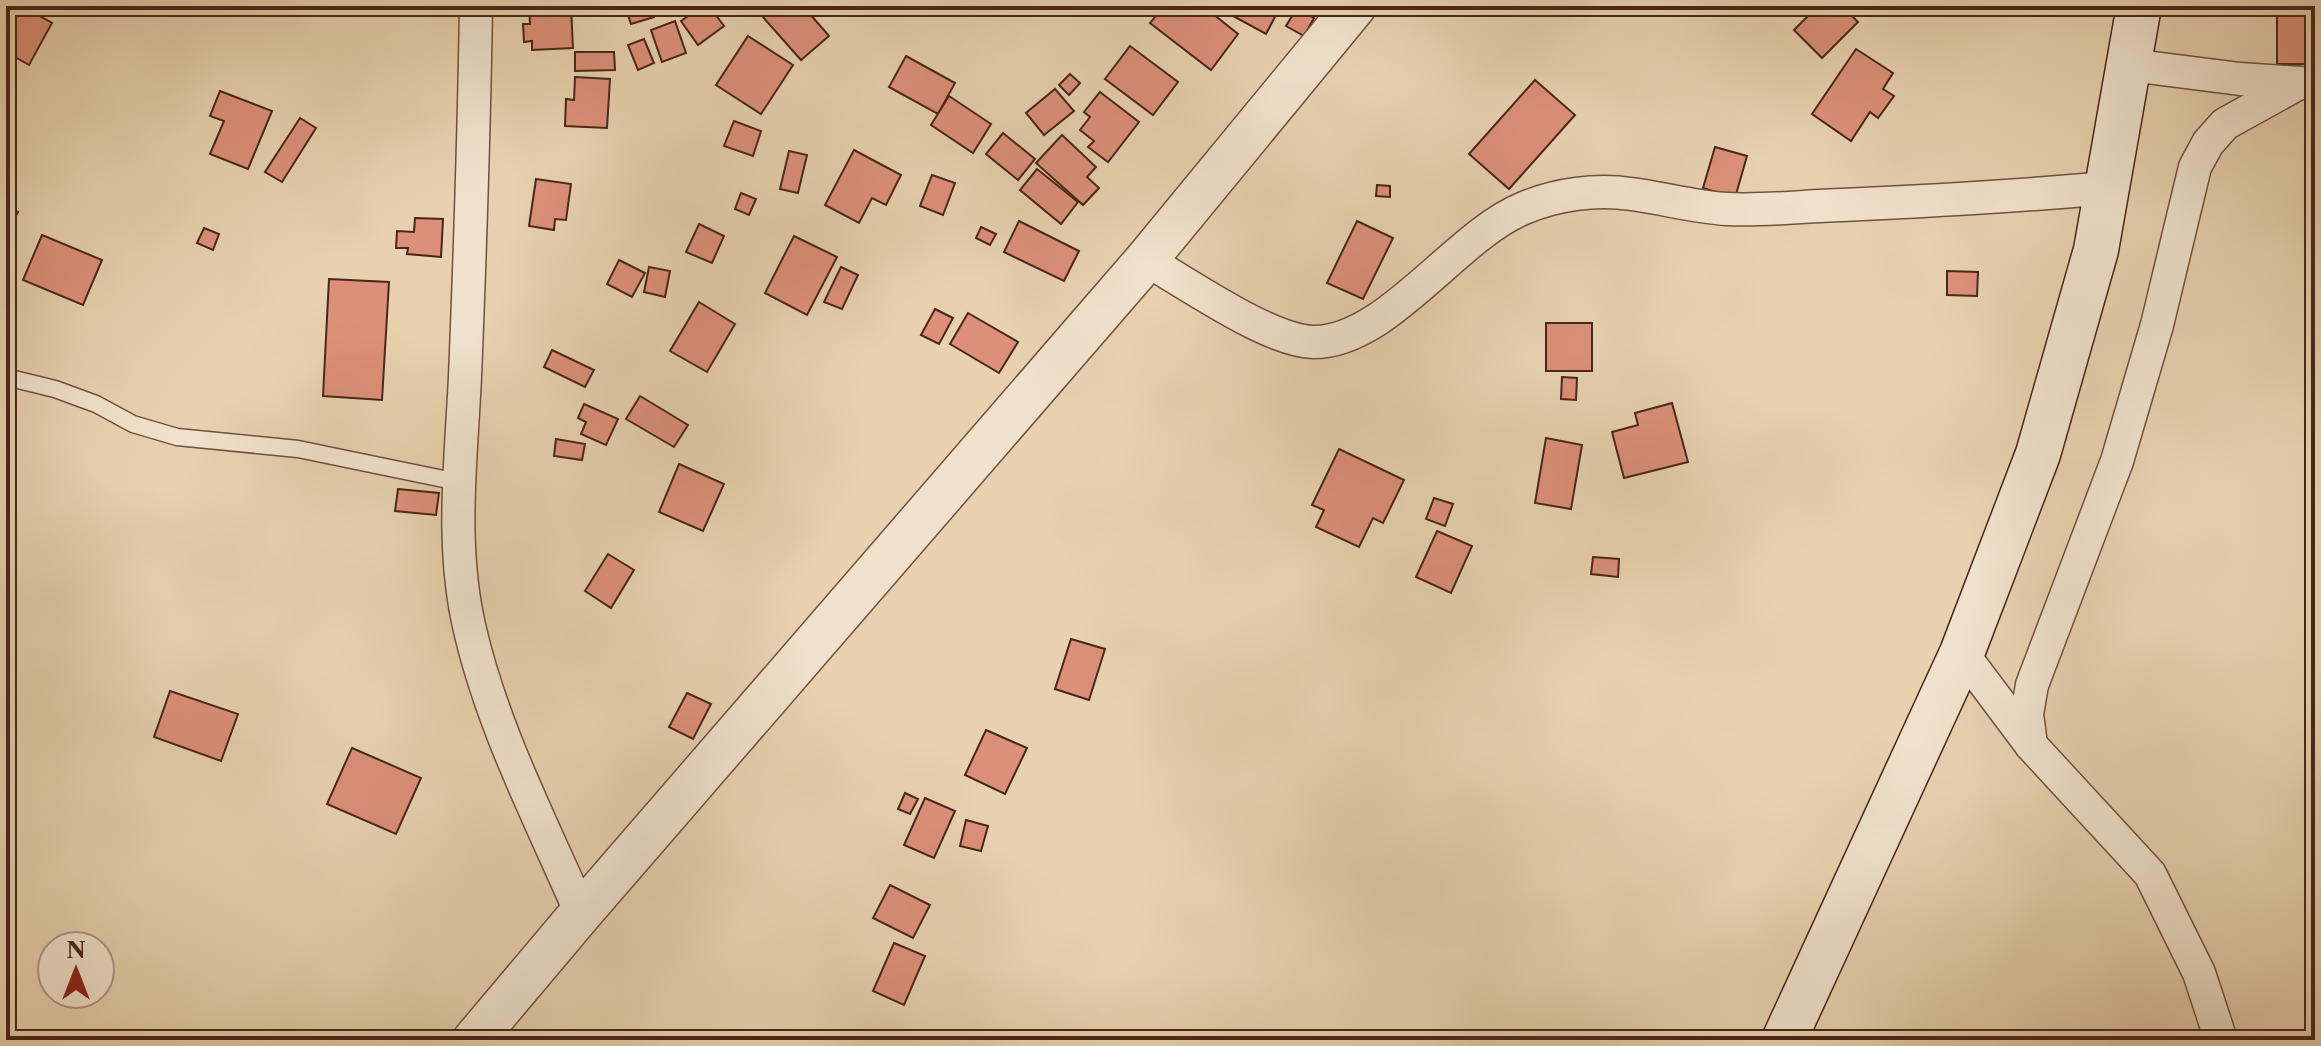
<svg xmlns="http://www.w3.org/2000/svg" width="2321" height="1046" font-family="'Libre Caslon Text',serif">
	<rect width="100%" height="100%" fill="#e7d1af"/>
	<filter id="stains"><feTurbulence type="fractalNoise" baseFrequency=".0025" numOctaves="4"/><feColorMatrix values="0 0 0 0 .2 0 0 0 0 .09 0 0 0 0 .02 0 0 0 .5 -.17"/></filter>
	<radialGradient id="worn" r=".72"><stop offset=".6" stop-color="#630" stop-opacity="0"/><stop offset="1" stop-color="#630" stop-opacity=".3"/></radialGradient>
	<g fill="#dc9079" stroke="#492618" stroke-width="2">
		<path d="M 6,6 L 22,6 L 52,23 L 29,65 L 6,52 Z"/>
		<path d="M 529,6 L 571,6 L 573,48 L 532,50 L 532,41 L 524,42 L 523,24 L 530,24 Z"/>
		<path d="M 625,6 L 651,6 L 654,17 L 631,24 Z"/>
		<path d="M 702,6 L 709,6 L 724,26 L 698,45 L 681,21 Z"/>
		<path d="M 757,6 L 803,6 L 829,36 L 801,60 L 755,8 Z"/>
		<path d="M 1164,6 L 1203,6 L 1238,34 L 1211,70 L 1150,23 Z"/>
		<path d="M 1227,6 L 1274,6 L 1279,9 L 1266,34 L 1224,11 Z"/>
		<path d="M 1818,6 L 1842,6 L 1858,22 L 1822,58 L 1794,30 Z"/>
		<rect x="2277" y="6" width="38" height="58"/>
		<path d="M 1297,8 L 1314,18 L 1304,36 L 1286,26 Z"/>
		<path d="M 675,21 L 686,53 L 662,62 L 651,30 Z"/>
		<path d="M 748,36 L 793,65 L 761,114 L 716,85 Z"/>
		<path d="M 644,39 L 654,63 L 638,70 L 628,45 Z"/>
		<path d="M 1130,46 L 1178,82 L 1153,115 L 1105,79 Z"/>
		<path d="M 1856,49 L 1893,73 L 1883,89 L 1894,96 L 1878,118 L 1870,112 L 1851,141 L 1812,114 Z"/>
		<path d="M 575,52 L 614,52 L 615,70 L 575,71 Z"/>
		<path d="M 906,56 L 955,83 L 938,114 L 889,87 Z"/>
		<path d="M 1070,74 L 1080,83 L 1069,95 L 1059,85 Z"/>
		<path d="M 575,77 L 610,79 L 607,128 L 565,126 L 566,99 L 574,100 Z"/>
		<path d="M 1535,80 L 1575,115 L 1509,189 L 1469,154 Z"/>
		<path d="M 1055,89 L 1074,111 L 1044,135 L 1026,113 Z"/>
		<path d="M 220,91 L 272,111 L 248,169 L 210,154 L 224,121 L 210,116 Z"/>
		<path d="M 1100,92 L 1139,122 L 1108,162 L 1088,147 L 1094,141 L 1080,130 L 1090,117 L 1084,112 Z"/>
		<path d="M 949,96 L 991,124 L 973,153 L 931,125 Z"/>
		<path d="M 300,118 L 316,128 L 282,182 L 265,172 Z"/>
		<path d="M 734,121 L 761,131 L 753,156 L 724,146 Z"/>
		<path d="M 1003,133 L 1035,159 L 1018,180 L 986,154 Z"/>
		<path d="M 1062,135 L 1096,167 L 1087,177 L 1099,188 L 1083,205 L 1036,163 Z"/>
		<path d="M 1715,147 L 1747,156 L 1735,198 L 1703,188 Z"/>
		<path d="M 854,150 L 901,175 L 886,205 L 872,198 L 859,223 L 825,205 Z"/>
		<path d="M 789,151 L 807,155 L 798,193 L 780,189 Z"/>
		<path d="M 1037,169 L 1078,202 L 1061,224 L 1020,190 Z"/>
		<path d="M 932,175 L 955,183 L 943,215 L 920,206 Z"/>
		<path d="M 536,179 L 571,184 L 566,220 L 555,219 L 554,230 L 529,226 Z"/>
		<path d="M 1377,185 L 1390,186 L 1390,197 L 1376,196 Z"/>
		<path d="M 741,193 L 756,199 L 749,215 L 735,209 Z"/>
		<path d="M 2315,203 L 2315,232 L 2308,230 Z"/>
		<path d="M 6,206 L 18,212 L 6,234 Z"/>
		<path d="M 415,218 L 443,219 L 441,257 L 407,254 L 408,248 L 396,248 L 397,231 L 414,232 Z"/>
		<path d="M 1019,221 L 1079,251 L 1064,281 L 1004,252 Z"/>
		<path d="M 1357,221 L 1393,238 L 1363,299 L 1327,283 Z"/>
		<path d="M 699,224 L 724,236 L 712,263 L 686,252 Z"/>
		<path d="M 981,227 L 996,234 L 990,245 L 976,238 Z"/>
		<path d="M 204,228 L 219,234 L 213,250 L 197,243 Z"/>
		<path d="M 42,235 L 102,260 L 83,305 L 23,280 Z"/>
		<path d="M 794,236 L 837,257 L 807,315 L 765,293 Z"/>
		<path d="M 619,260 L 645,273 L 632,297 L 607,284 Z"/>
		<path d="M 649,267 L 670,271 L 665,297 L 644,292 Z"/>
		<path d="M 841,267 L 858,275 L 842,309 L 824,302 Z"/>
		<path d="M 1947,271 L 1978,272 L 1977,296 L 1947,295 Z"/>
		<path d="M 329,279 L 389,282 L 382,400 L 323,396 Z"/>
		<path d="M 699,302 L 735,324 L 707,372 L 670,351 Z"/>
		<path d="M 935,309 L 953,318 L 939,344 L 921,335 Z"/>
		<path d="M 968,313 L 1018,342 L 999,373 L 950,344 Z"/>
		<rect x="1546" y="323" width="46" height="48"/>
		<path d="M 552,350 L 594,370 L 585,387 L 544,367 Z"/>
		<path d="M 1562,377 L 1577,378 L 1576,400 L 1561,399 Z"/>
		<path d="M 640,396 L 688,425 L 674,447 L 626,419 Z"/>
		<path d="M 1672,403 L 1688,462 L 1624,478 L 1612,432 L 1638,425 L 1635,413 Z"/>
		<path d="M 584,404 L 618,419 L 606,445 L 581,434 L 586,422 L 578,418 Z"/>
		<path d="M 1546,438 L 1582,445 L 1571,509 L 1535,503 Z"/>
		<path d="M 556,439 L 585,444 L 582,460 L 554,456 Z"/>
		<path d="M 1339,449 L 1404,480 L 1383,523 L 1373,518 L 1359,547 L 1316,527 L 1324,510 L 1312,505 Z"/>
		<path d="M 679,464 L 724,484 L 703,531 L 659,512 Z"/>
		<path d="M 398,489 L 439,493 L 436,515 L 395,511 Z"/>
		<path d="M 1434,498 L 1453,504 L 1445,526 L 1426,519 Z"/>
		<path d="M 1437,531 L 1472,546 L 1451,593 L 1416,577 Z"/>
		<path d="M 608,554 L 634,570 L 611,608 L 585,591 Z"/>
		<path d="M 1593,557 L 1619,559 L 1618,577 L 1591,574 Z"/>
		<path d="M 1071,639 L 1105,649 L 1089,700 L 1055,689 Z"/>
		<path d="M 170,691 L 238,714 L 221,761 L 154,737 Z"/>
		<path d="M 687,693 L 711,704 L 693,739 L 669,727 Z"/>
		<path d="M 986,730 L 1027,748 L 1005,794 L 965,775 Z"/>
		<path d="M 352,748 L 421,778 L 396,834 L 327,804 Z"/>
		<path d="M 905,793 L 918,799 L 910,814 L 898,809 Z"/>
		<path d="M 925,798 L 955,811 L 934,858 L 904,845 Z"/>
		<path d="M 966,820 L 988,826 L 981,851 L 960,846 Z"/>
		<path d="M 890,885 L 930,905 L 913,938 L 873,918 Z"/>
		<path d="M 894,943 L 925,956 L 904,1005 L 873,991 Z"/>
	</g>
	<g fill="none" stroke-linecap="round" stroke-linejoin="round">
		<g stroke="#70513e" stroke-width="19">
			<path id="service" d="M 6,377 L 55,389 L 96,404 L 133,424 L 177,437 L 298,449 L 458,482"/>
		</g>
		<g stroke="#70513e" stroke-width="35">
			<g id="minor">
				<path d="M 476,6 C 474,130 470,253 465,377 C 461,462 450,546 470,630 C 493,729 541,821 581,913"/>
				<path d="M 2130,65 L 2240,79 L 2300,83"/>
				<path d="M 1146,260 C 1187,283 1269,341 1313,342 C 1387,343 1455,236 1524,208 C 1557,194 1596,189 1631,194 C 1663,198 1694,207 1727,209 C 1765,211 1804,206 1842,205 C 1931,201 2019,196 2108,188"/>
				<path d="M 1962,653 L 2031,745 L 2150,874 L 2199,973 L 2221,1040"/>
				<path d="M 2031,745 L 2027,714 L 2032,685 L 2117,461 L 2157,325 L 2195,167 L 2208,143 L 2225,124 L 2299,83"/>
			</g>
		</g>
		<g stroke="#70513e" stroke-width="45">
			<path id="tertiary" d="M 474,1040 L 581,913 L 1146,260 L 1355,6"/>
		</g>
		<g stroke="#492618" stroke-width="47">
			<path id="secondary" d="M 1784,1040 L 1962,653 L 2038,454 L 2096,250 L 2139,6"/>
		</g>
		<use href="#service" stroke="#efe1cb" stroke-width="16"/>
		<use href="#minor" stroke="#efe1cb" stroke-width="32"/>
		<use href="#tertiary" stroke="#efe1cb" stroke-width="42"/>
		<use href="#secondary" stroke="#efe1cb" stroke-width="44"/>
	</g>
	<rect width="2321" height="1046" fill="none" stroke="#e7d1af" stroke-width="32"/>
	<rect x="8" y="8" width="2305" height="1030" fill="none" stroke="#492618" stroke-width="4"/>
	<rect x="16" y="16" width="2289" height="1014" fill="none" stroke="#492618" stroke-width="2"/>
	<g transform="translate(76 970)"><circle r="38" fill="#efe1cb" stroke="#ad9683" stroke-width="2"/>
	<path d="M0-6L14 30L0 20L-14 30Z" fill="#8f2418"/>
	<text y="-12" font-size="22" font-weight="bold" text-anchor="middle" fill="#492618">N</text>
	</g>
	<rect width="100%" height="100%" filter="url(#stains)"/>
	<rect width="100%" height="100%" fill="url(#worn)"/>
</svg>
